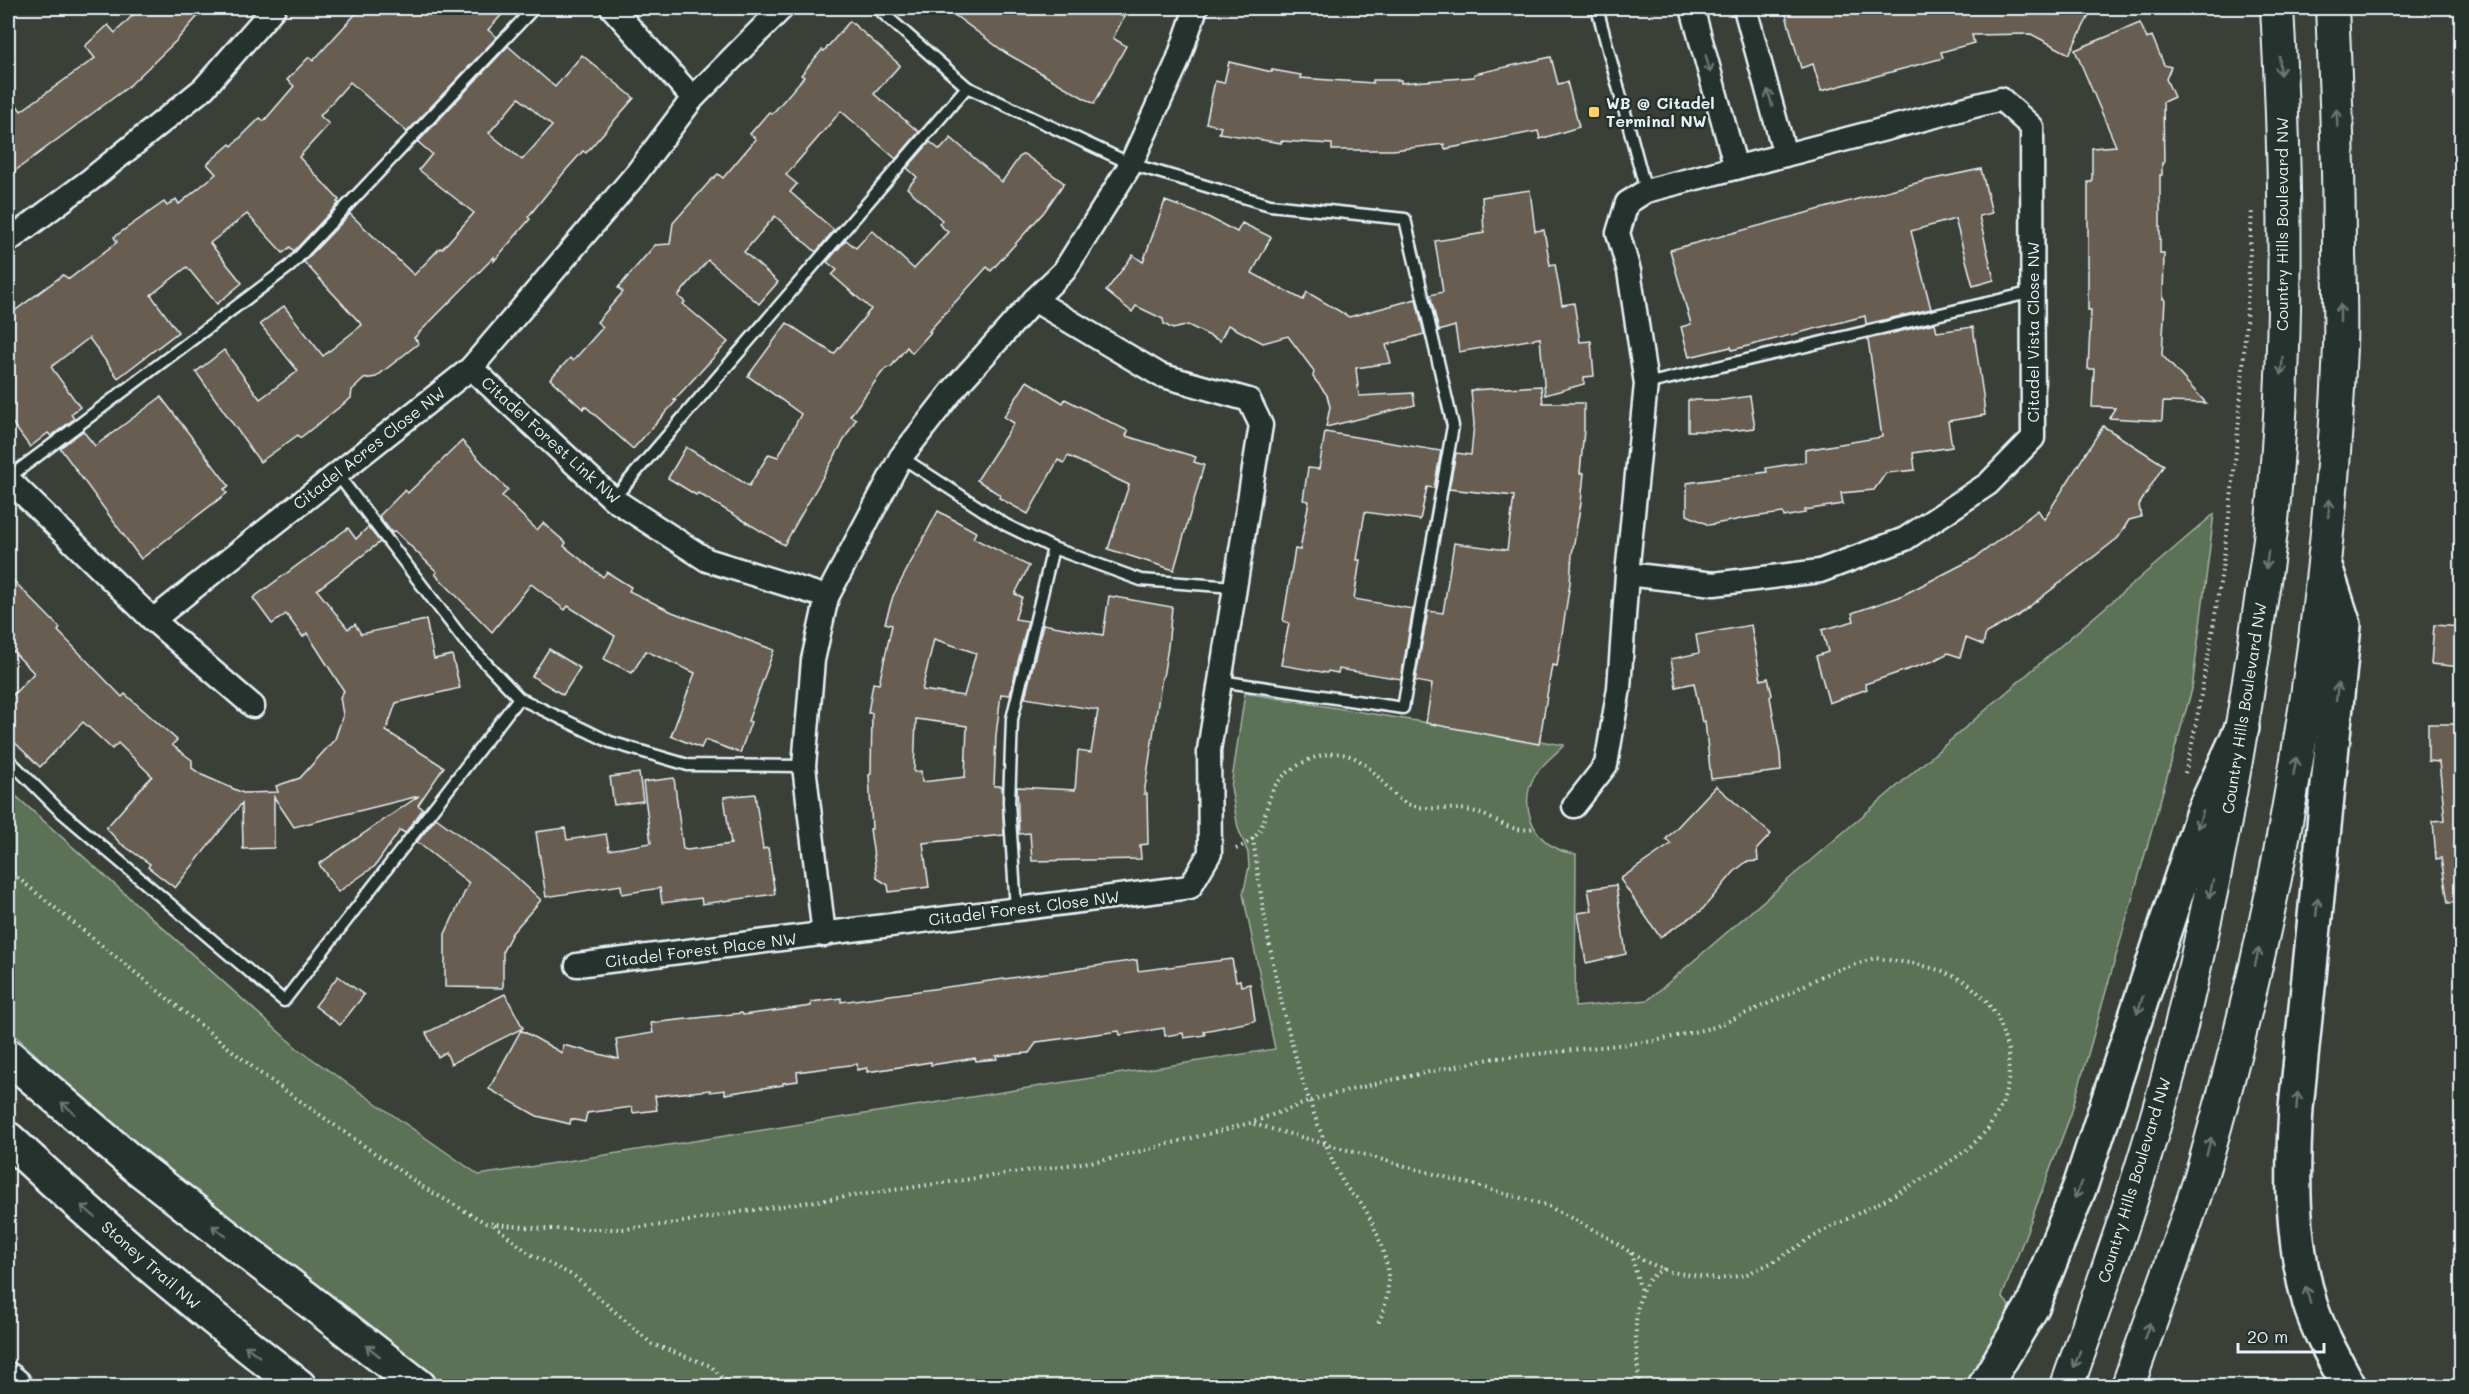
<svg xmlns="http://www.w3.org/2000/svg" width="2469" height="1394" font-family="Mali,sans-serif">
	<rect width="100%" height="100%" fill="#3a4038"/>
	<filter id="ink" filterUnits="userSpaceOnUse"><feTurbulence type="fractalNoise" baseFrequency=".0167" numOctaves="2"/><feDisplacementMap in="SourceGraphic" scale="12" xChannelSelector="R" yChannelSelector="G"/><feConvolveMatrix kernelMatrix="1 2 1 2 8 2 1 2 1" color-interpolation-filters="sRGB"/></filter>
	<g filter="url(#ink)">
		<path fill="#5c7256" stroke="#a2b2a7" stroke-width="1.5" d="M 2214,514 L 2192,689 L 2071,1114 L 2002,1297 L 2012,1308 L 1997,1340 L 1967,1386 L 443,1386 L 166,1174 L 8,1029 L 8,789 L 298,1049 L 479,1175 L 1275,1049 L 1243,894 L 1249,867 L 1248,853 L 1238,828 L 1231,787 L 1245,693 L 1564,745 C 1554,756 1540,765 1533,779 C 1520,804 1532,838 1558,849 C 1563,852 1570,853 1576,854 L 1575,1007 L 1648,1000 Z"/>
		<g fill="#675d51" stroke="#e8f1f8" stroke-width="1.5" fill-rule="evenodd">
			<path d="M 140,8 L 205,8 L 176,41 L 128,87 L 8,176 L 8,93 L 21,111 L 95,58 L 85,46 L 108,25 L 115,33 Z"/>
			<path d="M 361,8 L 508,8 L 488,30 L 497,37 L 407,132 L 350,82 L 320,116 L 329,124 L 299,157 L 339,200 L 337,202 L 339,203 L 294,251 L 290,247 L 283,253 L 247,214 L 210,243 L 242,283 L 217,304 L 187,267 L 151,295 L 178,332 L 118,378 L 89,338 L 51,367 L 80,407 L 71,414 L 74,419 L 51,436 L 48,433 L 30,447 L 8,417 L 8,316 L 63,275 L 69,279 L 117,242 L 114,237 L 164,202 L 167,206 L 176,199 L 179,204 L 216,174 L 207,164 L 230,144 L 232,146 L 260,118 L 264,121 L 294,86 L 287,80 L 309,57 L 313,61 Z"/>
			<path d="M 945,8 L 1106,8 L 1124,17 L 1113,38 L 1126,46 L 1094,104 L 1006,53 Z"/>
			<path d="M 1784,8 L 2093,8 L 2069,54 L 2031,34 L 1972,35 L 1974,43 L 1941,52 L 1943,58 L 1821,91 L 1813,64 L 1801,68 Z"/>
			<path d="M 850,21 L 900,65 L 874,94 L 919,132 L 896,159 L 841,111 L 786,175 L 797,184 L 790,192 L 834,230 L 816,252 L 775,216 L 744,252 L 778,282 L 759,304 L 708,260 L 678,296 L 685,302 L 683,304 L 728,342 L 674,400 L 676,401 L 633,449 L 585,406 L 583,409 L 550,379 L 570,358 L 573,361 L 603,327 L 597,322 L 623,292 L 618,288 L 655,245 L 670,244 L 673,223 L 710,181 L 718,174 L 723,178 L 756,139 L 750,134 L 769,112 L 772,114 L 804,77 L 801,75 L 822,50 L 824,51 Z"/>
			<path d="M 2140,23 L 2147,39 L 2152,36 L 2164,65 L 2171,67 L 2166,79 L 2174,97 L 2163,102 L 2164,163 L 2162,163 L 2162,175 L 2160,175 L 2160,253 L 2164,253 L 2163,299 L 2165,299 L 2162,355 L 2206,403 L 2163,402 L 2162,421 L 2109,418 L 2115,408 L 2092,407 L 2094,369 L 2088,369 L 2091,310 L 2088,310 L 2088,182 L 2092,182 L 2092,148 L 2116,146 L 2075,50 Z"/>
			<path d="M 508,46 L 555,87 L 582,55 L 634,98 L 586,153 L 583,151 L 566,170 L 528,217 L 530,219 L 494,261 L 494,257 L 414,338 L 419,343 L 376,377 L 364,379 L 352,390 L 351,398 L 300,438 L 298,435 L 260,462 L 196,372 L 224,350 L 260,399 L 298,371 L 260,324 L 284,306 L 323,356 L 362,325 L 304,262 L 350,214 L 414,275 L 440,248 L 442,249 L 474,213 L 419,170 L 432,154 L 418,142 ZM 519,98 L 552,126 L 522,160 L 489,133 Z"/>
			<path d="M 1551,57 L 1558,84 L 1567,82 L 1579,127 L 1540,139 L 1538,131 L 1445,149 L 1444,144 L 1393,150 L 1332,150 L 1332,144 L 1281,141 L 1281,143 L 1219,133 L 1221,127 L 1206,123 L 1215,81 L 1224,83 L 1229,62 L 1272,72 L 1272,70 L 1301,75 L 1300,78 L 1373,83 L 1373,80 L 1401,80 L 1401,83 L 1474,77 L 1474,74 Z"/>
			<path d="M 951,138 L 1002,182 L 1020,156 L 1024,154 L 1064,183 L 1044,212 L 991,271 L 987,267 L 929,331 L 931,332 L 912,353 L 907,347 L 891,367 L 886,368 L 880,375 L 850,416 L 856,419 L 784,545 L 698,493 L 696,495 L 668,478 L 686,447 L 749,486 L 769,454 L 778,457 L 801,414 L 748,376 L 787,323 L 834,354 L 871,309 L 832,275 L 837,270 L 827,262 L 846,240 L 856,248 L 872,230 L 914,269 L 948,232 L 939,224 L 942,220 L 907,188 L 917,177 L 907,168 L 930,142 L 940,150 Z"/>
			<path d="M 1981,169 L 1992,213 L 1979,216 L 1994,280 L 1973,286 L 1955,219 L 1911,231 L 1931,309 L 1866,324 L 1865,316 L 1732,350 L 1731,347 L 1689,357 L 1681,327 L 1691,324 L 1670,250 L 1924,181 Z"/>
			<path d="M 1530,190 L 1535,231 L 1544,230 L 1550,265 L 1555,264 L 1562,305 L 1574,303 L 1580,342 L 1591,341 L 1594,376 L 1584,377 L 1584,384 L 1545,395 L 1540,338 L 1459,352 L 1455,326 L 1439,331 L 1430,295 L 1443,292 L 1435,241 L 1484,233 L 1482,197 Z"/>
			<path d="M 1165,201 L 1206,216 L 1237,232 L 1242,223 L 1271,237 L 1252,273 L 1303,300 L 1307,292 L 1349,317 L 1416,299 L 1424,334 L 1386,345 L 1391,363 L 1356,368 L 1359,396 L 1413,393 L 1415,405 L 1326,427 L 1330,407 L 1327,395 L 1313,377 L 1314,371 L 1288,336 L 1263,343 L 1228,325 L 1220,341 L 1188,325 L 1173,329 L 1164,324 L 1163,319 L 1136,306 L 1132,312 L 1106,291 L 1133,255 L 1143,262 Z"/>
			<path d="M 1935,323 L 1937,332 L 1973,327 L 1983,395 L 1985,415 L 1948,421 L 1952,447 L 1913,453 L 1915,470 L 1886,473 L 1874,490 L 1841,493 L 1843,504 L 1805,510 L 1805,513 L 1784,517 L 1783,513 L 1752,517 L 1709,525 L 1687,515 L 1687,483 L 1767,472 L 1766,468 L 1805,462 L 1805,450 L 1882,437 L 1868,339 Z"/>
			<path d="M 1027,381 L 1063,403 L 1065,399 L 1128,431 L 1126,436 L 1196,457 L 1194,462 L 1204,465 L 1174,570 L 1108,549 L 1129,485 L 1068,456 L 1064,463 L 1058,460 L 1028,514 L 999,498 L 1000,495 L 977,480 L 1014,423 L 1004,417 Z"/>
			<path d="M 1541,386 L 1543,403 L 1584,403 L 1584,430 L 1580,473 L 1584,473 L 1581,503 L 1572,554 L 1570,583 L 1557,666 L 1552,665 L 1539,744 L 1426,723 L 1432,684 L 1415,681 L 1428,611 L 1443,613 L 1454,543 L 1507,550 L 1514,496 L 1449,489 L 1456,453 L 1471,455 L 1474,424 L 1471,390 Z"/>
			<path d="M 1750,396 L 1755,428 L 1729,431 L 1688,431 L 1688,400 L 1723,400 Z"/>
			<path d="M 161,397 L 229,486 L 224,489 L 227,493 L 141,559 L 60,448 L 83,431 L 95,446 Z"/>
			<path d="M 2103,426 L 2164,465 L 2139,505 L 2141,517 L 2129,520 L 2118,538 L 2016,617 L 1986,633 L 1983,645 L 1966,638 L 1960,657 L 1948,653 L 1933,661 L 1865,684 L 1867,689 L 1829,703 L 1816,656 L 1828,652 L 1822,630 L 1854,621 L 1852,613 L 1899,597 L 1975,558 L 2038,510 L 2044,519 Z"/>
			<path d="M 1325,432 L 1441,451 L 1434,488 L 1427,487 L 1420,520 L 1365,512 L 1357,560 L 1360,560 L 1354,599 L 1413,609 L 1401,679 L 1339,669 L 1338,673 L 1328,671 L 1327,673 L 1281,665 L 1289,623 L 1283,621 L 1295,549 L 1300,550 L 1309,501 L 1303,500 L 1308,468 L 1319,469 Z"/>
			<path d="M 462,441 L 508,490 L 502,496 L 537,530 L 543,523 L 566,543 L 564,546 L 603,577 L 607,572 L 631,587 L 629,591 L 672,612 L 774,650 L 748,721 L 751,722 L 740,753 L 705,740 L 701,748 L 671,736 L 695,673 L 646,651 L 632,673 L 604,659 L 615,636 L 568,606 L 565,610 L 531,584 L 492,632 L 435,574 L 437,572 L 395,531 L 392,533 L 379,516 L 405,490 L 408,493 Z"/>
			<path d="M 938,511 L 976,532 L 973,538 L 1029,566 L 1015,594 L 1022,597 L 1015,619 L 1028,621 L 1010,695 L 1001,694 L 996,735 L 994,786 L 1002,786 L 1004,835 L 923,843 L 929,887 L 889,892 L 888,885 L 877,878 L 870,829 L 872,829 L 869,775 L 871,774 L 872,713 L 868,713 L 873,683 L 879,684 L 892,625 L 885,623 L 893,596 ZM 934,639 L 976,653 L 964,696 L 922,690 ZM 916,719 L 967,726 L 965,777 L 922,782 L 921,771 L 914,772 Z"/>
			<path d="M 368,527 L 380,542 L 317,590 L 348,629 L 355,624 L 361,634 L 426,620 L 434,659 L 452,655 L 460,688 L 396,703 L 386,731 L 444,767 L 418,805 L 423,809 L 405,833 L 400,830 L 375,866 L 338,892 L 319,864 L 419,796 L 294,827 L 274,797 L 274,848 L 243,849 L 242,803 L 175,888 L 148,867 L 150,864 L 120,843 L 106,828 L 152,776 L 118,743 L 112,749 L 83,722 L 40,767 L 8,736 L 8,700 L 34,673 L 8,646 L 8,575 L 60,628 L 58,631 L 122,697 L 125,694 L 177,740 L 172,745 L 192,760 L 192,768 L 202,775 L 243,793 L 278,792 L 276,786 L 300,778 L 335,739 L 343,715 L 340,697 L 344,691 L 307,633 L 303,637 L 286,614 L 272,624 L 253,598 L 348,528 L 356,539 Z"/>
			<path d="M 1109,596 L 1172,607 L 1168,647 L 1163,677 L 1162,677 L 1144,794 L 1147,794 L 1148,844 L 1140,845 L 1141,859 L 1032,861 L 1030,833 L 1019,834 L 1017,787 L 1075,790 L 1078,751 L 1091,753 L 1098,710 L 1025,698 L 1043,624 L 1103,635 Z"/>
			<path d="M 1751,625 L 1761,680 L 1768,678 L 1772,695 L 1770,697 L 1780,754 L 1781,771 L 1711,779 L 1705,721 L 1702,722 L 1694,683 L 1676,687 L 1671,659 L 1699,653 L 1696,635 Z"/>
			<path d="M 2434,625 L 2462,627 L 2462,667 L 2431,664 Z"/>
			<path d="M 549,649 L 580,668 L 563,695 L 532,676 Z"/>
			<path d="M 2428,724 L 2462,724 L 2462,902 L 2448,903 L 2441,858 L 2436,859 L 2433,821 L 2445,820 L 2439,762 L 2428,761 Z"/>
			<path d="M 639,773 L 643,801 L 614,805 L 610,777 Z"/>
			<path d="M 674,778 L 683,849 L 687,850 L 731,844 L 724,797 L 755,794 L 763,849 L 768,848 L 775,894 L 702,904 L 701,898 L 662,903 L 660,888 L 622,894 L 621,885 L 546,897 L 536,832 L 565,828 L 567,840 L 606,834 L 609,850 L 651,843 L 643,782 Z"/>
			<path d="M 1716,786 L 1771,834 L 1757,849 L 1758,861 L 1746,862 L 1734,872 L 1701,911 L 1660,937 L 1620,879 L 1671,844 L 1666,839 Z"/>
			<path d="M 436,818 L 513,874 L 541,900 L 512,933 L 503,951 L 503,988 L 445,987 L 445,934 L 469,883 L 417,842 Z"/>
			<path d="M 1616,885 L 1626,954 L 1586,963 L 1578,913 L 1592,911 L 1588,889 Z"/>
			<path d="M 1232,959 L 1236,981 L 1240,980 L 1241,986 L 1250,984 L 1255,1021 L 1204,1031 L 1205,1035 L 1184,1038 L 1183,1033 L 1165,1036 L 1164,1028 L 1120,1035 L 1119,1031 L 1037,1042 L 1029,1053 L 996,1056 L 997,1059 L 976,1061 L 975,1058 L 931,1065 L 931,1062 L 867,1072 L 867,1068 L 857,1070 L 857,1064 L 797,1072 L 798,1081 L 783,1083 L 783,1085 L 725,1094 L 725,1090 L 710,1092 L 710,1090 L 655,1096 L 657,1110 L 633,1113 L 632,1107 L 587,1113 L 585,1122 L 571,1119 L 570,1124 L 537,1116 L 489,1089 L 521,1030 L 562,1053 L 563,1045 L 619,1059 L 616,1039 L 653,1033 L 651,1023 L 742,1013 L 743,1015 L 811,1006 L 811,1002 L 841,998 L 841,1002 L 1137,960 L 1138,971 Z"/>
			<path d="M 338,976 L 364,995 L 340,1025 L 315,1006 Z"/>
			<path d="M 505,994 L 523,1028 L 451,1064 L 446,1052 L 438,1057 L 426,1033 Z"/>
		</g>
		<g fill="none" stroke-linecap="round" stroke-linejoin="round">
			<g stroke="#e8f1f8" stroke-width="15">
				<g id="service">
					<path d="M 877,8 L 967,87 L 1131,164 L 1270,205 L 1405,219 L 1453,426 L 1403,708 L 1220,681"/>
					<path d="M 1597,8 L 1646,191"/>
					<path d="M 1646,384 L 2033,292"/>
					<path d="M 901,457 L 1006,525 L 1053,548 L 1141,580 L 1234,587"/>
					<path d="M 337,474 L 463,639 L 519,698 L 610,742 L 688,765 L 804,766"/>
					<path d="M 8,478 L 290,266 L 534,8"/>
					<path d="M 613,499 L 967,87"/>
					<path d="M 8,759 L 58,809 L 284,1001 L 519,698"/>
					<path d="M 1016,909 L 1009,803 L 1012,719 L 1053,548"/>
				</g>
			</g>
			<g stroke="#e8f1f8" stroke-width="27">
				<g id="minor">
					<path d="M 612,8 L 693,98"/>
					<path d="M 1692,8 L 1736,168"/>
					<path d="M 1745,8 L 1785,155"/>
					<path d="M 8,241 L 90,180 L 204,88 L 274,8"/>
					<path d="M 471,368 L 613,499 L 707,560 L 827,597"/>
					<path d="M 8,479 L 153,620 L 253,706"/>
					<path d="M 153,620 L 471,368 L 636,174 L 693,98 L 782,8"/>
					<path d="M 1574,806 L 1606,765 L 1619,688 L 1627,574 L 1646,384 L 1629,271 L 1618,233 L 1627,203 L 1646,191 L 2001,99 L 2032,127 L 2033,438 L 1988,484 L 1905,539 L 1820,571 L 1714,584 L 1627,574"/>
					<path d="M 824,935 L 804,766 L 813,660 L 827,597 L 901,457 L 953,390 L 1034,300 L 1064,271 L 1131,164 L 1177,63 L 1196,8"/>
					<path d="M 577,965 L 1190,887 L 1210,853 L 1209,750 L 1261,425 L 1249,400 L 1160,375 L 1034,300"/>
				</g>
			</g>
			<g stroke="#e8f1f8" stroke-width="36">
				<g id="secondary">
					<path d="M 2067,1386 C 2108,1270 2151,1150 2180,1030 C 2211,902 2236,772 2255,642 C 2260,604 2267,567 2271,530 C 2289,356 2287,181 2277,8"/>
					<path d="M 2128,1386 C 2153,1313 2182,1240 2204,1166 C 2281,900 2329,623 2340,346 C 2341,316 2340,285 2339,254 C 2339,172 2336,90 2332,8"/>
				</g>
			</g>
			<g stroke="#e8f1f8" stroke-width="38">
				<g id="motorway">
					<path d="M 2325,566 L 2344,625 L 2296,1108 C 2292,1174 2291,1239 2310,1304 C 2319,1333 2335,1360 2349,1386"/>
					<path d="M 8,1056 L 136,1166 L 419,1386"/>
					<path d="M 8,1139 C 101,1226 198,1308 299,1386"/>
					<path d="M 8,1380 L 15,1386"/>
					<path d="M 1985,1386 L 2033,1305 L 2081,1184 L 2203,812 L 2242,728"/>
				</g>
			</g>
			<g stroke="#e8f1f8" stroke-width="4" stroke-dasharray="1.5 4.5" stroke-linecap="butt">
				<path d="M 2185,773 C 2195,736 2200,698 2207,661 C 2235,512 2245,361 2252,209"/>
				<path d="M 1253,838 C 1266,939 1286,1046 1324,1140 C 1331,1157 1339,1180 1351,1193 C 1354,1197 1355,1195 1358,1199 C 1369,1211 1382,1245 1386,1262 C 1391,1283 1387,1304 1378,1324"/>
				<path d="M 1236,849 C 1273,832 1259,814 1275,786 C 1283,773 1302,762 1316,757 C 1350,745 1368,765 1389,789 C 1395,795 1402,803 1411,805 C 1433,812 1457,805 1479,813 C 1496,819 1516,836 1535,827"/>
				<path d="M 8,870 L 260,1073 L 423,1187 L 486,1223 L 544,1229 L 625,1229 L 677,1223 L 740,1212 L 1110,1159 L 1250,1123 L 1322,1097 L 1391,1080 L 1490,1059 L 1655,1041 L 1715,1027 L 1776,1000 L 1828,973 L 1875,958 L 1917,964 L 1942,971 L 1966,982 L 1985,999 L 1998,1018 L 2008,1050 L 2009,1080 L 2002,1105 L 1988,1129 L 1968,1149 L 1935,1172 L 1877,1204 L 1823,1231 L 1771,1263 L 1745,1275 L 1718,1279 L 1671,1272 L 1644,1261 L 1602,1234 L 1546,1205 L 1250,1123"/>
				<path d="M 494,1225 L 530,1254 L 574,1276 L 652,1344 L 711,1366 L 721,1377 L 734,1386"/>
				<path d="M 1631,1253 L 1641,1292"/>
				<path d="M 1639,1386 C 1638,1351 1624,1286 1664,1269"/>
			</g>
			<use href="#service" stroke="#26332d" stroke-width="10"/>
			<use href="#minor" stroke="#26332d" stroke-width="22"/>
			<use href="#secondary" stroke="#26332d" stroke-width="32"/>
			<use href="#motorway" stroke="#26332d" stroke-width="33"/>
		</g>
		<defs><path id="oneway-shaft" d="M-6 0H5M1.5-3L5.5 0L1.5 3" fill="none" stroke-width="1.6" stroke-linecap="round" stroke-linejoin="round" transform="scale(1.5)"/></defs>
		<g stroke="#6a7674">
			<use href="#oneway-shaft" transform="translate(1708 64) rotate(75)"/>
			<use href="#oneway-shaft" transform="translate(2280 66) rotate(87)"/>
			<use href="#oneway-shaft" transform="translate(1770 98) rotate(-105)"/>
			<use href="#oneway-shaft" transform="translate(2337 118) rotate(-93)"/>
			<use href="#oneway-shaft" transform="translate(2340 313) rotate(-90)"/>
			<use href="#oneway-shaft" transform="translate(2282 366) rotate(93)"/>
			<use href="#oneway-shaft" transform="translate(2329 508) rotate(-85)"/>
			<use href="#oneway-shaft" transform="translate(2267 560) rotate(98)"/>
			<use href="#oneway-shaft" transform="translate(2337 692) rotate(-84)"/>
			<use href="#oneway-shaft" transform="translate(2295 766) rotate(-80)"/>
			<use href="#oneway-shaft" transform="translate(2200 820) rotate(109)"/>
			<use href="#oneway-shaft" transform="translate(2211 889) rotate(102)"/>
			<use href="#oneway-shaft" transform="translate(2317 907) rotate(-85)"/>
			<use href="#oneway-shaft" transform="translate(2257 957) rotate(-77)"/>
			<use href="#oneway-shaft" transform="translate(2140 1005) rotate(108)"/>
			<use href="#oneway-shaft" transform="translate(2297 1101) rotate(-85)"/>
			<use href="#oneway-shaft" transform="translate(68 1108) rotate(-139)"/>
			<use href="#oneway-shaft" transform="translate(2209 1146) rotate(-75)"/>
			<use href="#oneway-shaft" transform="translate(2078 1190) rotate(111)"/>
			<use href="#oneway-shaft" transform="translate(88 1211) rotate(-139)"/>
			<use href="#oneway-shaft" transform="translate(219 1231) rotate(-142)"/>
			<use href="#oneway-shaft" transform="translate(2308 1295) rotate(-104)"/>
			<use href="#oneway-shaft" transform="translate(2147 1331) rotate(-71)"/>
			<use href="#oneway-shaft" transform="translate(252 1351) rotate(-142)"/>
			<use href="#oneway-shaft" transform="translate(373 1351) rotate(-142)"/>
			<use href="#oneway-shaft" transform="translate(2077 1359) rotate(110)"/>
		</g>
	</g>
	<rect fill="#ffd166" stroke="#26332d" stroke-width="2" x="1588" y="106" width="12" height="12" rx="3"/>
	<g text-anchor="middle" stroke-width="5" stroke-linejoin="round" paint-order="stroke">
		<g font-size="16" font-weight="bold" fill="#e8f1f8" stroke="#26332d" text-anchor="start">
			<text x="1606" y="109">WB @ Citadel<tspan x="1606" dy="18">Terminal NW</tspan></text>
		</g>
		<g font-size="16" fill="#e8f1f8" stroke="#26332d">
			<text transform="translate(2282 224) rotate(-90)" y="6">Country Hills Boulevard NW</text>
			<text transform="translate(2033 332) rotate(-90)" y="6">Citadel Vista Close NW</text>
			<text transform="translate(551 440) rotate(42)" y="6">Citadel Forest Link NW</text>
			<text transform="translate(369 448) rotate(-38)" y="6">Citadel Acres Close NW</text>
			<text transform="translate(2244 708) rotate(-81)" y="6">Country Hills Boulevard NW</text>
			<text transform="translate(1024 908) rotate(-7)" y="6">Citadel Forest Close NW</text>
			<text transform="translate(701 950) rotate(-7)" y="6">Citadel Forest Place NW</text>
			<text transform="translate(2134 1180) rotate(-73)" y="6">Country Hills Boulevard NW</text>
			<text transform="translate(151 1265) rotate(41)" y="6">Stoney Trail NW</text>
		</g>
	</g>
	<rect width="2469" height="1394" fill="none" stroke="#26332d" stroke-width="30"/>
	<rect x="15" y="15" width="2439" height="1364" fill="none" stroke="#e8f1f8" stroke-width="2" filter="url(#ink)"/>
	<path d="M2238 1343v9h86v-9" fill="none" stroke="#e8f1f8" stroke-width="3"/>
	<text x="2247" y="1343" font-size="18" fill="#e8f1f8" stroke="#26332d" stroke-width="4.5" paint-order="stroke">20 m</text>
</svg>
